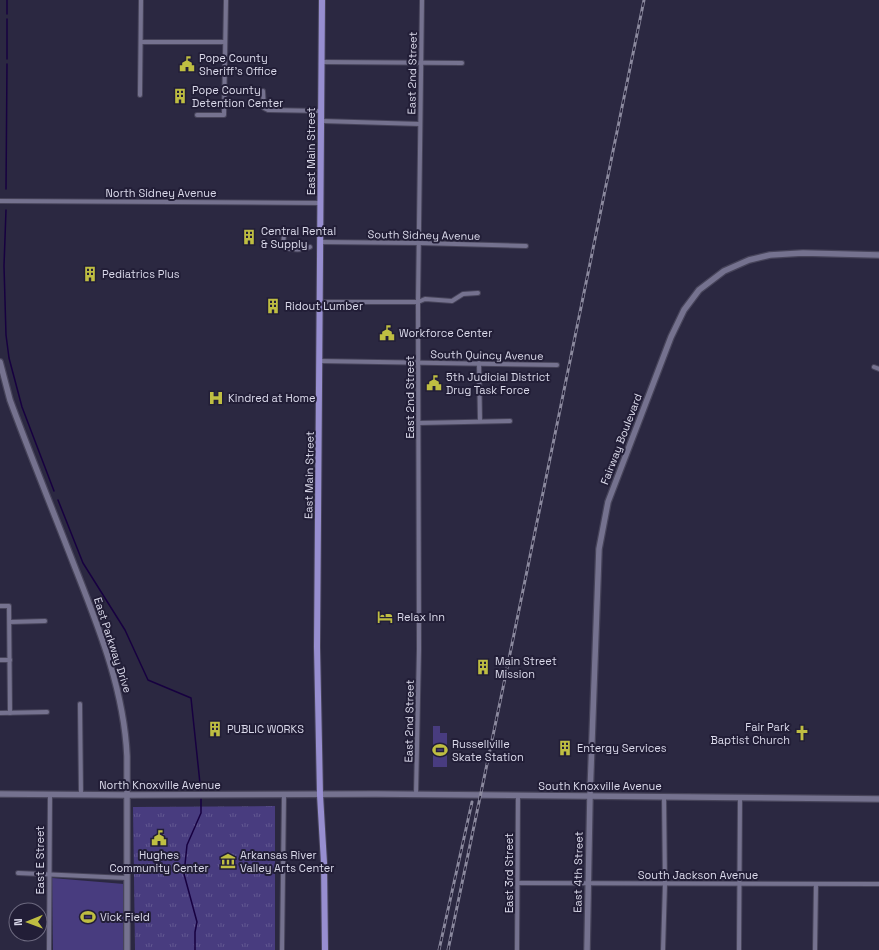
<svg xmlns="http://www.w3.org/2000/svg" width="879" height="950" font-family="'Space Grotesk',sans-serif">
	<defs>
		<pattern id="park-tufts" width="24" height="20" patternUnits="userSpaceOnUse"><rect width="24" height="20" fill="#483c7f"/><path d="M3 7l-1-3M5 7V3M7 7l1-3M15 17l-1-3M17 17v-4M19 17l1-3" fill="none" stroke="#625891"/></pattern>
	</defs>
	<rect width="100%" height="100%" fill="#2b2841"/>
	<path fill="url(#park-tufts)" d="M 275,806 L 275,950 L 135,950 L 133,807 Z"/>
	<g fill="#483c7f">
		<path d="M 433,726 L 440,726 L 440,733 L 447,733 L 447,767 L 433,767 Z"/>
		<path d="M 52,878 L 124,884 L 123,950 L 53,950 Z"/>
	</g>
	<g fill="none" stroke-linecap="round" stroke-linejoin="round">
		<g stroke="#170040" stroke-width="1.5">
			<path d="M 7,14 L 7,0"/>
			<path d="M 7,59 L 7,19"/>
			<path d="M 6,189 L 7,64"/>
			<path d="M 6,210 L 4,266 L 6,335 L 9,358 L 22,407 L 54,491"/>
			<path d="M 58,500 L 83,563 L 125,630 L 148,680 L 191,698 L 201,793"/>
			<path d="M 195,950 L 195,932 L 197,922 L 184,874 L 187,845 L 201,813 L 201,797"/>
		</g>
		<g stroke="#47445a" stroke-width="6">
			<g id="street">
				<path d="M 141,42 L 225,42"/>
				<path d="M 322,62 L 462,63"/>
				<path d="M 263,91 L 264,108 L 268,110 L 322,111"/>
				<path d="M 140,95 L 141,0"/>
				<path d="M 197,115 L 224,115 L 226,0"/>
				<path d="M 322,121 L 420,124"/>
				<path d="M 0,201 L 321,203"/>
				<path d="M 285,231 L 284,233 L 283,247 C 292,250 301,251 310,247"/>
				<path d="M 320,242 L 420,243 L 526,246"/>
				<path d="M 320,302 L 418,302 L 425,299 L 452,301 L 463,294 L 478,293"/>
				<path d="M 320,361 L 557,365"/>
				<path d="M 479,363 L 480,421"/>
				<path d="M 874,367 L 879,369"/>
				<path d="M 419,423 L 510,421"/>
				<path d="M 0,606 L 9,606 L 10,713"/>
				<path d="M 10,622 L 45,621"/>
				<path d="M 0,660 L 10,660"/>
				<path d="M 80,704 L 81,795"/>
				<path d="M 0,713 L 47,712"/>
				<path d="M 416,795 L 419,649 L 418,302 L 422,0"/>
				<path d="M 18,873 L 127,878"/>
				<path d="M 518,883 L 879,884"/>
				<path d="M 49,950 L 50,795"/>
				<path d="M 282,950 L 284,795"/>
				<path d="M 517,950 L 518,795"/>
				<path d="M 663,950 L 665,884 L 664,796"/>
				<path d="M 739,950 L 740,797"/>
				<path d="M 815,950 L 816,884"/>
			</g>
		</g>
		<g stroke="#47445a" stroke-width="8">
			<g id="secondary">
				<path d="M 0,362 L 10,400 C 31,457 54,513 76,570 C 100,631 124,691 127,756 L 127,950"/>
				<path d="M 0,794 L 127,795 L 376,794 L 879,799"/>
				<path d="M 587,950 L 590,795 L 599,549 L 608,502 L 671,337 L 684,310 L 699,290 L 724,271 L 749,260 L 770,255 L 803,253 L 879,255"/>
			</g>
		</g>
		<g stroke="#47445a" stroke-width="8">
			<path id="primary" d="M 322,0 L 317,647 L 320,795 L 324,863 L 325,950"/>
		</g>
		<use href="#street" stroke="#75728f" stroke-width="4"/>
		<use href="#secondary" stroke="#75728f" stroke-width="5.5"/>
		<use href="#primary" stroke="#978ed0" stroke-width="6"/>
		<g stroke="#8b899e" stroke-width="3">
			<g id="rail">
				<path d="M 439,950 L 472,802"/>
				<path d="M 448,950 L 504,683 L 644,0"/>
			</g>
		</g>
		<use href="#rail" stroke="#221e37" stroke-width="1.5" stroke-dasharray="4.5" stroke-linecap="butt"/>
	</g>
	<defs>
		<g id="civic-bare" transform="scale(1.2)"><path d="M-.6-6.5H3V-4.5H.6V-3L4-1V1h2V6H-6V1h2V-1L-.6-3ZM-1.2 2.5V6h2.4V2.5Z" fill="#bfbe42" stroke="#221e37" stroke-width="2.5" paint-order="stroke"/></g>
		<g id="building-bare" transform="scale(1.2)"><path d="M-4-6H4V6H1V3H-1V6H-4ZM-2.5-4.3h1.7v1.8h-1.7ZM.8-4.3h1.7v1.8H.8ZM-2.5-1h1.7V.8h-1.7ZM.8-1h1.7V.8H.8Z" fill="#bfbe42" stroke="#221e37" stroke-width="2.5" paint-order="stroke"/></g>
		<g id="hospital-bare" transform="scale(1.2)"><path d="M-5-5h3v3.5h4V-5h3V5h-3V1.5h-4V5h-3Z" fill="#bfbe42" stroke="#221e37" stroke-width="2.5" paint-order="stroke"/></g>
		<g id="hotel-bare" transform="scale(1.2)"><path d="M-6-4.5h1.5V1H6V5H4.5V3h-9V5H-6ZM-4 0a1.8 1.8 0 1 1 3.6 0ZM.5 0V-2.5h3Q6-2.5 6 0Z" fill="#bfbe42" stroke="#221e37" stroke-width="2.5" paint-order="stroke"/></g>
		<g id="church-bare" transform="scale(1.2)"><path d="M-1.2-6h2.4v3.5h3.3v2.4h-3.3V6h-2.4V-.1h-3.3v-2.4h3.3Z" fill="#bfbe42" stroke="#221e37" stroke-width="2.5" paint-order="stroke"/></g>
		<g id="stadium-bare" transform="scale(1.2)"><path d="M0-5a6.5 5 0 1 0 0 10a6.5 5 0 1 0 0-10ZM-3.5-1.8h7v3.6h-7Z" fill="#bfbe42" stroke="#221e37" stroke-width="2.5" paint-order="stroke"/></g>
		<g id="museum-bare" transform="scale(1.2)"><path d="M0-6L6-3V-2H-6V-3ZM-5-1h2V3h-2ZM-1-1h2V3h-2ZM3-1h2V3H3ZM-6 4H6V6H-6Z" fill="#bfbe42" stroke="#221e37" stroke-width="2.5" paint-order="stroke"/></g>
	</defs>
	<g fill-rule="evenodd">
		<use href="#civic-bare" x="187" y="64"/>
		<use href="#building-bare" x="180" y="96"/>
		<use href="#building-bare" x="249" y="237"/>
		<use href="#building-bare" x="90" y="274"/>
		<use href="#building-bare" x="273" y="306"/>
		<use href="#civic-bare" x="387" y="333"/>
		<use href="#civic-bare" x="434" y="383"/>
		<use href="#hospital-bare" x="216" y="398"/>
		<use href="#hotel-bare" x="385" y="617"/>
		<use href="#building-bare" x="483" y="667"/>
		<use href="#building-bare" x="215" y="729"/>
		<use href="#church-bare" x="802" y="733"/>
		<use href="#building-bare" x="565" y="748"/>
		<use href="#stadium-bare" x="440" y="750"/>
		<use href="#civic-bare" x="159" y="838"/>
		<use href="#museum-bare" x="228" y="861"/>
		<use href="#stadium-bare" x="88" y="917"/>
	</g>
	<g text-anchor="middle" stroke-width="4" stroke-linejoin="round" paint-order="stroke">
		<g font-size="11" fill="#dad9ea" stroke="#221e37" text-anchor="start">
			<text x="199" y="62">Pope County<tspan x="199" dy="13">Sheriff's Office</tspan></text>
			<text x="192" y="94">Pope County<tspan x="192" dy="13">Detention Center</tspan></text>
			<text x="261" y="235">Central Rental<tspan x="261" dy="13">&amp; Supply</tspan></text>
			<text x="102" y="278">Pediatrics Plus</text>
			<text x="285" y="310">Ridout Lumber</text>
			<text x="399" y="337">Workforce Center</text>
			<text x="446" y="381">5th Judicial District<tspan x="446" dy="13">Drug Task Force</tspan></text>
			<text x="228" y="402">Kindred at Home</text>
			<text x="397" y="621">Relax Inn</text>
			<text x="495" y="665">Main Street<tspan x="495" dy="13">Mission</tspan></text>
			<text x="790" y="731" text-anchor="end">Fair Park<tspan x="790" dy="13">Baptist Church</tspan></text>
			<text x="227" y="733">PUBLIC WORKS</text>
			<text x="452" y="748">Russellville<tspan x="452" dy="13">Skate Station</tspan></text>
			<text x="577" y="752">Entergy Services</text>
			<text x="159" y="859" text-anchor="middle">Hughes<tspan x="159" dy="13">Community Center</tspan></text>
			<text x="240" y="859">Arkansas River<tspan x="240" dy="13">Valley Arts Center</tspan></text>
			<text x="100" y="921">Vick Field</text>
		</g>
		<g font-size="11" fill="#dad9ea" stroke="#221e37">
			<text transform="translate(412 73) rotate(-89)" y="4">East 2nd Street</text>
			<text transform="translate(311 151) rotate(-90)" y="4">East Main Street</text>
			<text x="161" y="197">North Sidney Avenue</text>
			<text transform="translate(424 235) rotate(1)" y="4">South Sidney Avenue</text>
			<text transform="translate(487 355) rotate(1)" y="4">South Quincy Avenue</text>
			<text transform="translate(410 397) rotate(-90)" y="4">East 2nd Street</text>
			<text transform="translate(621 439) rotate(-69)" y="4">Fairway Boulevard</text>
			<text transform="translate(309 475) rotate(-89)" y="4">East Main Street</text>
			<text transform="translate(113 645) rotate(72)" y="4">East Parkway Drive</text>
			<text transform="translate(409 721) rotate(-89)" y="4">East 2nd Street</text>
			<text x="160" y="789">North Knoxville Avenue</text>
			<text x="600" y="790">South Knoxville Avenue</text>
			<text transform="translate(40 860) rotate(-90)" y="4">East E Street</text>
			<text transform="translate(578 872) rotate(-89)" y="4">East 4th Street</text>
			<text transform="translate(509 873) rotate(-90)" y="4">East 3rd Street</text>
			<text x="698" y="879">South Jackson Avenue</text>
		</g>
	</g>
	<g transform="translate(28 922) rotate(269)"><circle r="19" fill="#221e37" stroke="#6c697f"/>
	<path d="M0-3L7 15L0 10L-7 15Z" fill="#bfbe42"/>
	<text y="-6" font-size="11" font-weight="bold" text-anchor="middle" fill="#dad9ea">N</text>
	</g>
</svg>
